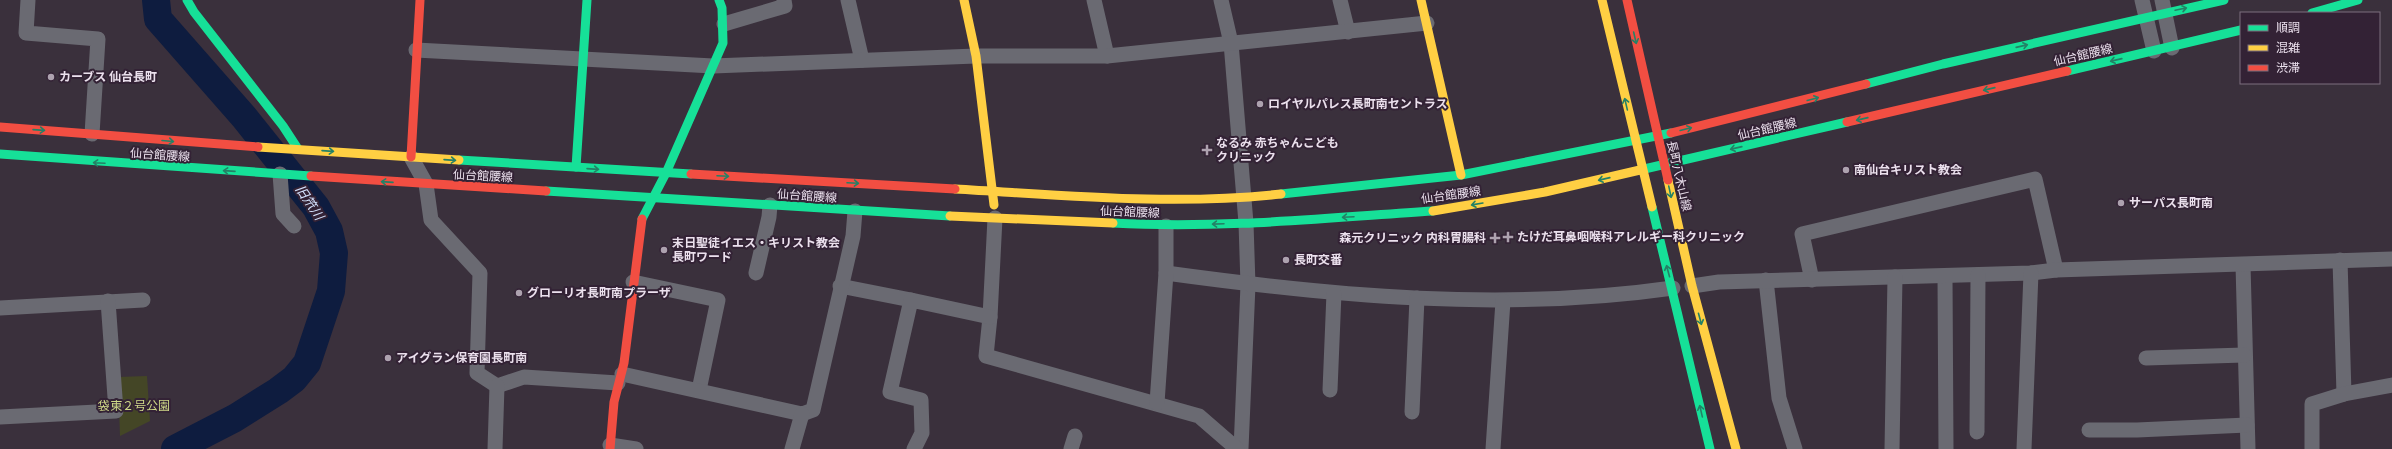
<svg xmlns="http://www.w3.org/2000/svg" width="2392" height="449" font-family="'Archivo Narrow','Noto Sans JP',sans-serif">
	<rect width="100%" height="100%" fill="#3a303c"/>
	<path fill="#444626" d="M 147,376 L 150,421 L 120,436 L 118,377 Z"/>
	<g fill="none" stroke-linecap="round" stroke-linejoin="round">
		<path stroke="#0e1c3f" stroke-width="28" d="M 156,0 L 158,19 L 244,117 L 316,207 L 329,231 L 334,253 L 331,291 L 307,363 L 294,379 L 278,391 L 235,418 L 175,449"/>
		<g stroke="#6a6a72" stroke-width="15">
			<path d="M 28,0 L 26,33 L 98,39 L 92,134"/>
			<path d="M 848,0 L 862,60"/>
			<path d="M 1094,0 L 1107,56"/>
			<path d="M 1221,0 L 1231,43 L 1246,223 L 1248,285 L 1241,449"/>
			<path d="M 1340,0 L 1348,32"/>
			<path d="M 2142,0 L 2154,51"/>
			<path d="M 2162,0 L 2172,48"/>
			<path d="M 724,24 L 785,6 L 784,0"/>
			<path d="M 416,50 L 713,66 L 976,56 L 1107,56 L 1427,23"/>
			<path d="M 411,157 L 426,184 L 431,220 L 480,273 L 477,373 L 497,386 L 524,377 L 618,383"/>
			<path d="M 280,174 L 283,214 L 294,226"/>
			<path d="M 995,218 L 990,317 L 986,356 L 1199,416 L 1237,449"/>
			<path d="M 2340,260 L 2344,394"/>
			<path d="M 2243,265 L 2248,449"/>
			<path d="M 756,273 L 769,217 L 770,205"/>
			<path d="M 1166,273 C 1333,296 1505,312 1673,288"/>
			<path d="M 1945,276 L 1946,449"/>
			<path d="M 1766,280 L 1779,398 L 1795,449"/>
			<path d="M 1812,280 L 1802,234 L 2035,179 L 2056,270"/>
			<path d="M 633,282 L 718,300 L 699,390"/>
			<path d="M 840,286 L 911,300"/>
			<path d="M 1692,286 L 1719,282 L 2031,273 L 2056,270 L 2392,259"/>
			<path d="M 0,308 L 143,300"/>
			<path d="M 2146,358 L 2244,355"/>
			<path d="M 622,374 L 802,414 L 813,410 L 853,236 L 855,211"/>
			<path d="M 1330,390 L 1334,293"/>
			<path d="M 1157,403 L 1166,273 L 1166,226"/>
			<path d="M 1412,412 L 1417,298"/>
			<path d="M 0,417 L 116,411 L 108,301"/>
			<path d="M 2089,430 L 2137,430 L 2247,425"/>
			<path d="M 1977,432 L 1978,275"/>
			<path d="M 610,445 L 636,449"/>
			<path d="M 495,449 L 497,386"/>
			<path d="M 792,449 L 802,414"/>
			<path d="M 914,449 L 922,433 L 921,400 L 890,392 L 911,300 L 990,317"/>
			<path d="M 1071,449 L 1075,436"/>
			<path d="M 1493,449 L 1503,301"/>
			<path d="M 1892,449 L 1895,277"/>
			<path d="M 2024,449 L 2031,273"/>
			<path d="M 2312,449 L 2312,404 L 2344,394 L 2392,385"/>
		</g>
		<g stroke="#16e098" stroke-width="9">
			<path d="M 187,0 L 194,12 L 283,126 L 298,149"/>
			<path d="M 2312,13 L 2358,0"/>
			<path d="M 2067,71 L 2241,30"/>
			<path d="M 1866,84 L 1943,64 L 2224,0"/>
			<path d="M 0,154 L 311,176"/>
			<path d="M 459,160 L 691,174"/>
			<path d="M 576,167 L 587,0"/>
			<path d="M 1640,170 L 1847,122"/>
			<path d="M 546,191 L 950,216"/>
			<path d="M 1281,194 L 1461,175 L 1671,133"/>
			<path d="M 1652,207 L 1710,449"/>
			<path d="M 642,219 L 666,173 L 723,43 L 722,8 L 719,0"/>
			<path d="M 1113,223 C 1220,229 1326,218 1433,211"/>
		</g>
		<g stroke="#ffcf43" stroke-width="9">
			<path d="M 964,0 L 976,56 L 994,205"/>
			<path d="M 1421,0 L 1461,175"/>
			<path d="M 1602,0 L 1652,207"/>
			<path d="M 258,147 L 459,160"/>
			<path d="M 1668,180 L 1692,286 L 1736,449"/>
			<path d="M 955,189 C 1063,195 1173,206 1281,194"/>
			<path d="M 1433,211 L 1545,192 L 1640,170"/>
			<path d="M 950,216 L 1113,223"/>
		</g>
		<g stroke="#f24e42" stroke-width="9">
			<path d="M 1627,0 L 1668,180"/>
			<path d="M 1847,122 L 2067,71"/>
			<path d="M 0,127 L 258,147"/>
			<path d="M 1671,133 L 1866,84"/>
			<path d="M 411,157 L 420,0"/>
			<path d="M 691,174 L 955,189"/>
			<path d="M 311,176 L 546,191"/>
			<path d="M 610,449 L 614,402 L 624,363 L 642,219"/>
		</g>
	</g>
	<defs><path id="oneway-shaft" d="M-6 0H5M1.5-3L5.5 0L1.5 3" fill="none" stroke-width="1.6" stroke-linecap="round" stroke-linejoin="round"/></defs>
	<g stroke="#248166">
		<use href="#oneway-shaft" transform="translate(2181 9) rotate(-12)"/>
		<use href="#oneway-shaft" transform="translate(1635 38) rotate(77)"/>
		<use href="#oneway-shaft" transform="translate(2022 46) rotate(-13)"/>
		<use href="#oneway-shaft" transform="translate(2116 60) rotate(167)"/>
		<use href="#oneway-shaft" transform="translate(1989 89) rotate(167)"/>
		<use href="#oneway-shaft" transform="translate(1813 99) rotate(-15)"/>
		<use href="#oneway-shaft" transform="translate(1626 104) rotate(-103)"/>
		<use href="#oneway-shaft" transform="translate(1862 119) rotate(167)"/>
		<use href="#oneway-shaft" transform="translate(1686 129) rotate(-14)"/>
		<use href="#oneway-shaft" transform="translate(39 130) rotate(4)"/>
		<use href="#oneway-shaft" transform="translate(168 141) rotate(5)"/>
		<use href="#oneway-shaft" transform="translate(1736 148) rotate(167)"/>
		<use href="#oneway-shaft" transform="translate(328 151) rotate(4)"/>
		<use href="#oneway-shaft" transform="translate(450 160) rotate(4)"/>
		<use href="#oneway-shaft" transform="translate(99 163) rotate(-177)"/>
		<use href="#oneway-shaft" transform="translate(593 169) rotate(4)"/>
		<use href="#oneway-shaft" transform="translate(229 171) rotate(-176)"/>
		<use href="#oneway-shaft" transform="translate(723 176) rotate(3)"/>
		<use href="#oneway-shaft" transform="translate(1604 179) rotate(167)"/>
		<use href="#oneway-shaft" transform="translate(387 182) rotate(-176)"/>
		<use href="#oneway-shaft" transform="translate(853 183) rotate(3)"/>
		<use href="#oneway-shaft" transform="translate(1670 192) rotate(78)"/>
		<use href="#oneway-shaft" transform="translate(1477 204) rotate(170)"/>
		<use href="#oneway-shaft" transform="translate(1348 217) rotate(177)"/>
		<use href="#oneway-shaft" transform="translate(1218 224) rotate(178)"/>
		<use href="#oneway-shaft" transform="translate(1668 271) rotate(-105)"/>
		<use href="#oneway-shaft" transform="translate(1700 319) rotate(75)"/>
		<use href="#oneway-shaft" transform="translate(1701 411) rotate(-103)"/>
	</g>
	<g fill="#ada2af" stroke="#332235" stroke-width="1.5">
		<circle cx="51" cy="77" r="4"/>
		<circle cx="1260" cy="104" r="4"/>
		<path d="M1205 144h4v4h4v4h-4v4h-4v-4h-4v-4h4z"/>
		<circle cx="1846" cy="170" r="4"/>
		<circle cx="2121" cy="203" r="4"/>
		<path d="M1506 231h4v4h4v4h-4v4h-4v-4h-4v-4h4z"/>
		<path d="M1493 232h4v4h4v4h-4v4h-4v-4h-4v-4h4z"/>
		<circle cx="664" cy="250" r="4"/>
		<circle cx="1286" cy="260" r="4"/>
		<circle cx="519" cy="293" r="4"/>
		<circle cx="388" cy="358" r="4"/>
	</g>
	<g text-anchor="middle" stroke-width="4" stroke-linejoin="round" paint-order="stroke">
		<g font-size="12" fill="#ebe0ed" stroke="#332235">
			<text transform="translate(2083 55) rotate(-13)" y="4">仙台館腰線</text>
			<text transform="translate(1767 129) rotate(-13)" y="4">仙台館腰線</text>
			<text transform="translate(160 155) rotate(4)" y="4">仙台館腰線</text>
			<text transform="translate(483 176) rotate(3)" y="4">仙台館腰線</text>
			<text transform="translate(1679 176) rotate(77)" y="4">長町八木山線</text>
			<text transform="translate(1451 195) rotate(-8)" y="4">仙台館腰線</text>
			<text transform="translate(807 196) rotate(4)" y="4">仙台館腰線</text>
			<text transform="translate(1130 212) rotate(2)" y="4">仙台館腰線</text>
		</g>
		<g font-size="12" font-weight="bold" fill="#ebe0ed" stroke="#332235" text-anchor="start">
			<text x="59" y="81">カーブス 仙台長町</text>
			<text x="1268" y="108">ロイヤルパレス長町南セントラス</text>
			<text x="1216" y="147">なるみ 赤ちゃんこども<tspan x="1216" dy="14">クリニック</tspan></text>
			<text x="1854" y="174">南仙台キリスト教会</text>
			<text x="2129" y="207">サーパス長町南</text>
			<text x="1517" y="241">たけだ耳鼻咽喉科アレルギー科クリニック</text>
			<text x="1486" y="242" text-anchor="end">森元クリニック 内科胃腸科</text>
			<text x="672" y="247">末日聖徒イエス・キリスト教会<tspan x="672" dy="14">長町ワード</tspan></text>
			<text x="1294" y="264">長町交番</text>
			<text x="527" y="297">グローリオ長町南プラーザ</text>
			<text x="396" y="362">アイグラン保育園長町南</text>
		</g>
		<g font-size="12" fill="#cfd988" stroke="#332235">
			<text x="134" y="410">袋東２号公園</text>
		</g>
		<g font-size="13" font-style="italic" fill="#d4e2fe" stroke="#332235">
			<text transform="translate(310 202) rotate(56)" y="5">旧笊川</text>
		</g>
	</g>
	<rect x="2240" y="12" width="140" height="72" fill="#332235" stroke="#7d6e7f"/>
	<rect x="2248" y="25" width="20" height="6" fill="#16e098" stroke="#7d6e7f"/>
	<text x="2276" y="32" font-size="12" fill="#ebe0ed">順調</text>
	<rect x="2248" y="45" width="20" height="6" fill="#ffcf43" stroke="#7d6e7f"/>
	<text x="2276" y="52" font-size="12" fill="#ebe0ed">混雑</text>
	<rect x="2248" y="65" width="20" height="6" fill="#f24e42" stroke="#7d6e7f"/>
	<text x="2276" y="72" font-size="12" fill="#ebe0ed">渋滞</text>
</svg>
